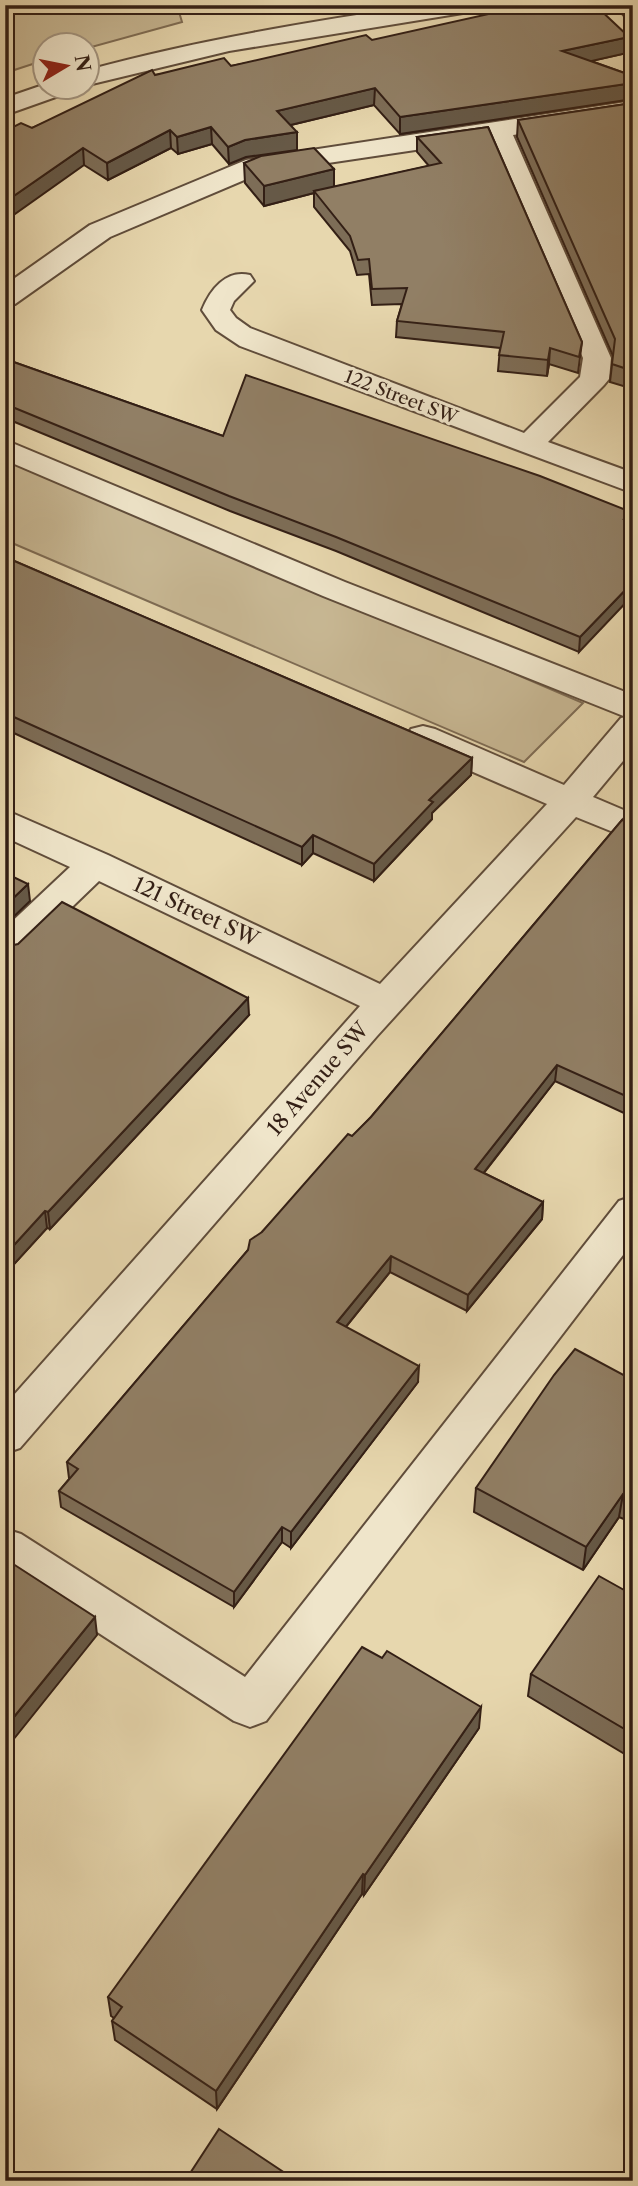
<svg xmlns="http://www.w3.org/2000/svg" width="638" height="2186" font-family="'Libre Caslon Text',serif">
	<rect width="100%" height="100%" fill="#e7d7ae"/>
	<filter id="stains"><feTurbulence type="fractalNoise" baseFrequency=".00286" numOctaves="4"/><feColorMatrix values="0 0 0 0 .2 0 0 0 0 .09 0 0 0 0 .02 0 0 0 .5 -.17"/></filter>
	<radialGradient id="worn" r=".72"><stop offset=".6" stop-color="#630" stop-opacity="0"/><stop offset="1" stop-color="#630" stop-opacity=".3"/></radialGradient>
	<g fill="#c8b894" stroke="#7e6c54" stroke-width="2">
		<path d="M 5,5 L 177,5 L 182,22 L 88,48 L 88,46 L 46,46 L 45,60 L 5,73 Z"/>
		<path d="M 5,455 L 583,703 L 524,762 L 5,540 Z"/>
	</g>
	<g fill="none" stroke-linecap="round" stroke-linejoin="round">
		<g stroke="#604d3b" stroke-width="4">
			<g id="minor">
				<path d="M 421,5 L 481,5 L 478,10 L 469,12 L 229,51 L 88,85 L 88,70 C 197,40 309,22 421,5 Z"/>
				<path d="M 615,5 L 633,5 L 633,17 L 624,15 Z"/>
				<path d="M 46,84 L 46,88 L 71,88 L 67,93 L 5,115 L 5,98 Z"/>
				<path d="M 633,101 L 633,117 L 513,135 L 611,358 L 609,379 L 604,385 L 548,442 L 633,473 L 633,493 L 240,346 L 216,330 L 202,310 C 210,290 226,269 250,275 L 254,281 L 234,301 L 230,310 L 236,318 L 250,328 L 524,433 L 580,377 L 583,358 L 489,139 L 261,173 L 110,237 L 15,304 L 5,306 L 5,285 L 90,225 L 246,160 Z"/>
				<path d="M 5,440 L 345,582 L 633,695 L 633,749 L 593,797 L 633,814 L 633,840 L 576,817 L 377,1036 L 20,1448 L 5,1453 L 5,1405 L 360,1006 L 99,881 L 18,959 L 5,963 L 5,928 L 70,867 L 5,837 L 5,810 L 108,855 L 380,984 L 547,804 L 411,745 L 406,737 L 411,729 L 423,726 L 435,729 L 564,785 L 621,718 L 626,717 L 323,596 L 5,460 Z"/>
				<path d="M 633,1196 L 633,1242 L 266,1721 L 250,1727 L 234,1721 L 5,1572 L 5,1529 L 21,1534 L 245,1677 L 619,1201 Z"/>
			</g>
		</g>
		<use href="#minor" fill="#efe5ca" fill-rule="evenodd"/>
	</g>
	<g fill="#7d6d57" stroke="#331f15" stroke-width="2">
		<path d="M 629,37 L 627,53 L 591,61 L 633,76 L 633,99 L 400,134 L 374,105 L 291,125 L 297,150 L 246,157 L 229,164 L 212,144 L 178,154 L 171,148 L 108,180 L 84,165 L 32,128 L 155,75 L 231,66 L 372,40 Z"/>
		<path d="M 633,103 L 633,389 L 610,382 L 613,356 L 517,137 L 518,120 Z"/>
		<path d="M 488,127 L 582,342 L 578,373 L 549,364 L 547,376 L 498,371 L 500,348 L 396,337 L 397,321 L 402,304 L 372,305 L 369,274 L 357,275 L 350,251 L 314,207 L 314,193 L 264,206 L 245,183 L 244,163 L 334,169 L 334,187 L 429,166 L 417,152 L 417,137 Z"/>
		<path d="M 5,359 L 223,436 L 631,512 L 630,521 L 579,652 L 336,551 L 230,511 L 5,418 Z"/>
		<path d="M 5,557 L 472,758 L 471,775 L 432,813 L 432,819 L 374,881 L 313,853 L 302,865 L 5,729 Z"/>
		<path d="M 622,820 L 633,1104 L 626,1114 L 555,1081 L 484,1173 L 543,1202 L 542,1219 L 467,1311 L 390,1272 L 346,1327 L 418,1382 L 291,1548 L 282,1542 L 234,1607 L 61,1507 L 59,1491 L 70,1478 L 69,1478 L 67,1462 L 248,1250 L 262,1232 L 371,1117 Z"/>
		<path d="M 5,947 L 249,1015 L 50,1229 L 47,1228 L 5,1274 Z"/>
		<path d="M 633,1380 L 633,1509 L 626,1520 L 619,1517 L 583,1570 L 474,1512 L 476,1488 Z"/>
		<path d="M 633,1595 L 633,1759 L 528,1696 L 531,1674 Z"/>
		<path d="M 479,1728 L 364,1895 L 362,1894 L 217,2109 L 115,2040 L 112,2021 L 114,2018 L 111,2016 L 108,1997 Z"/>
	</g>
	<g fill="#665947" stroke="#331f15" stroke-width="2">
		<path d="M 629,37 L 627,53 L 561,68 L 562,51 Z"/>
		<path d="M 633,83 L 633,99 L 400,134 L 400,117 Z"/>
		<path d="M 375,88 L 374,105 L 278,128 L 277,111 Z"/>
		<path d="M 211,127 L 212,144 L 178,154 L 177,137 Z"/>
		<path d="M 170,130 L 171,148 L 108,180 L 107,163 Z"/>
		<path d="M 297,132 L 297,150 L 246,157 L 229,164 L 228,147 L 245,140 Z"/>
		<path d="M 83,148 L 84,165 L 5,221 L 5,202 Z"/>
		<path d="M 334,169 L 334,188 L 314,191 L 314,193 L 264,206 L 264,186 Z"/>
		<path d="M 550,348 L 549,364 L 547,376 L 548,360 Z"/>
		<path d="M 631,512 L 629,526 L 624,519 Z"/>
		<path d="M 633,582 L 633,595 L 579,652 L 580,637 Z"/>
		<path d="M 472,758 L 471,775 L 432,813 L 432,819 L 374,881 L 374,864 L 429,800 Z"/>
		<path d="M 313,835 L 313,853 L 302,865 L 302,847 Z"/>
		<path d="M 11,862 L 13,879 L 5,887 L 5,867 Z"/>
		<path d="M 28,884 L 30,901 L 5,925 L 5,906 Z"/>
		<path d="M 248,998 L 249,1015 L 50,1229 L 48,1212 Z"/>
		<path d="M 557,1065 L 555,1081 L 474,1185 L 475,1169 Z"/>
		<path d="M 633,1090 L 633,1104 L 626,1114 L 628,1097 Z"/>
		<path d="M 543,1202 L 542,1219 L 467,1311 L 468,1295 Z"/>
		<path d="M 45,1211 L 47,1228 L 5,1274 L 5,1255 Z"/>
		<path d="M 391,1256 L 390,1272 L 336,1339 L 337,1322 Z"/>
		<path d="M 419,1366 L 418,1382 L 291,1548 L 291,1532 Z"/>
		<path d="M 633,1492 L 633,1509 L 626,1520 L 629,1497 Z"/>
		<path d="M 623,1494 L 619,1517 L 583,1570 L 586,1547 Z"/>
		<path d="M 282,1527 L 282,1542 L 234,1607 L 234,1592 Z"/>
		<path d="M 95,1617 L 97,1635 L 5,1750 L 5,1728 Z"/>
		<path d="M 481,1707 L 479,1728 L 364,1895 L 365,1875 Z"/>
		<path d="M 363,1874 L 362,1894 L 217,2109 L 216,2091 Z"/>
	</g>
	<g fill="#917f65" stroke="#331f15" stroke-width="2">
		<path d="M 529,5 L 595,5 L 629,37 L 562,51 L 633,76 L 633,83 L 400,117 L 375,88 L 277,111 L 297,132 L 245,140 L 228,147 L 211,127 L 177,137 L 170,130 L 107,163 L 83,148 L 5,202 L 5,131 L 21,123 L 32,128 L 152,70 L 155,75 L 224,58 L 231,66 L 366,35 L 372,40 Z"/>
		<path d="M 633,103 L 633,371 L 612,364 L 615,339 L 518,120 Z"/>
		<path d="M 488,127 L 582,342 L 579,357 L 550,348 L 548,360 L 499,355 L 504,332 L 397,321 L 407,288 L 372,289 L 369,259 L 358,260 L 350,236 L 314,191 L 441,163 L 417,137 Z"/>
		<path d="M 314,148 L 334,169 L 264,186 L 244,163 L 261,156 Z"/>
		<path d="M 5,359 L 223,436 L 246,375 L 540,476 L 631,512 L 624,519 L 633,522 L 633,582 L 580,637 L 336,537 L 229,496 L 5,404 Z"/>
		<path d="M 5,557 L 472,758 L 429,800 L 433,802 L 374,864 L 313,835 L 302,847 L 5,713 Z"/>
		<path d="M 622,820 L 633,824 L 633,1090 L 628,1097 L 557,1065 L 475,1169 L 543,1202 L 468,1295 L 391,1256 L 337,1322 L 419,1366 L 291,1532 L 282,1527 L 234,1592 L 59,1491 L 78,1469 L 67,1462 L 248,1250 L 250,1240 L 262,1232 L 348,1134 L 352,1136 L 371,1117 Z"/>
		<path d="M 5,859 L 11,862 L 5,867 Z"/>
		<path d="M 5,873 L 28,884 L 5,906 Z"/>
		<path d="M 62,902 L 248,998 L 48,1212 L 45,1211 L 5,1255 L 5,947 L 18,944 Z"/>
		<path d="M 575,1349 L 633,1380 L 633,1492 L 629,1497 L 623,1494 L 586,1547 L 476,1488 L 554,1375 Z"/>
		<path d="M 7,1560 L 95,1617 L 5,1728 L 5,1562 Z"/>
		<path d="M 599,1576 L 633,1595 L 633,1734 L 531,1674 Z"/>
		<path d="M 362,1647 L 382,1658 L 387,1651 L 481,1707 L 365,1875 L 363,1874 L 216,2091 L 112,2021 L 122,2007 L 108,1997 Z"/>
		<path d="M 219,2129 L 297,2181 L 185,2181 Z"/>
		<path d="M 306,2175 L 314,2181 L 303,2181 Z"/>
	</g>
	<g text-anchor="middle" stroke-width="6" stroke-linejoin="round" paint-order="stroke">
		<g font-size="18" fill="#331f15" stroke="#efe5ca">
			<text transform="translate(401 397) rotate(21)" y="6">122 Street SW</text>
		</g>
		<g font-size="21" fill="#331f15" stroke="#efe5ca">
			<text transform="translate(196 912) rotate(25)" y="7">121 Street SW</text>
			<text transform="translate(318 1079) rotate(-49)" y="7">18 Avenue SW</text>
		</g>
	</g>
	<rect width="638" height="2186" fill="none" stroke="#e7d7ae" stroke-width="28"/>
	<rect x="7" y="7" width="624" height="2172" fill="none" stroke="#331f15" stroke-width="3.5"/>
	<rect x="14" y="14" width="610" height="2158" fill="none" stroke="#331f15" stroke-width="2"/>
	<g transform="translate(66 66) rotate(80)"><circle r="33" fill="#efe5ca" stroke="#a49682" stroke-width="2"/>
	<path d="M0-5L12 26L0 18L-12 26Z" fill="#8f2418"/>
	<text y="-10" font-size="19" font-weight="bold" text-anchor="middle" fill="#331f15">N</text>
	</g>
	<rect width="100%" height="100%" filter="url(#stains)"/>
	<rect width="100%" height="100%" fill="url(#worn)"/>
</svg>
